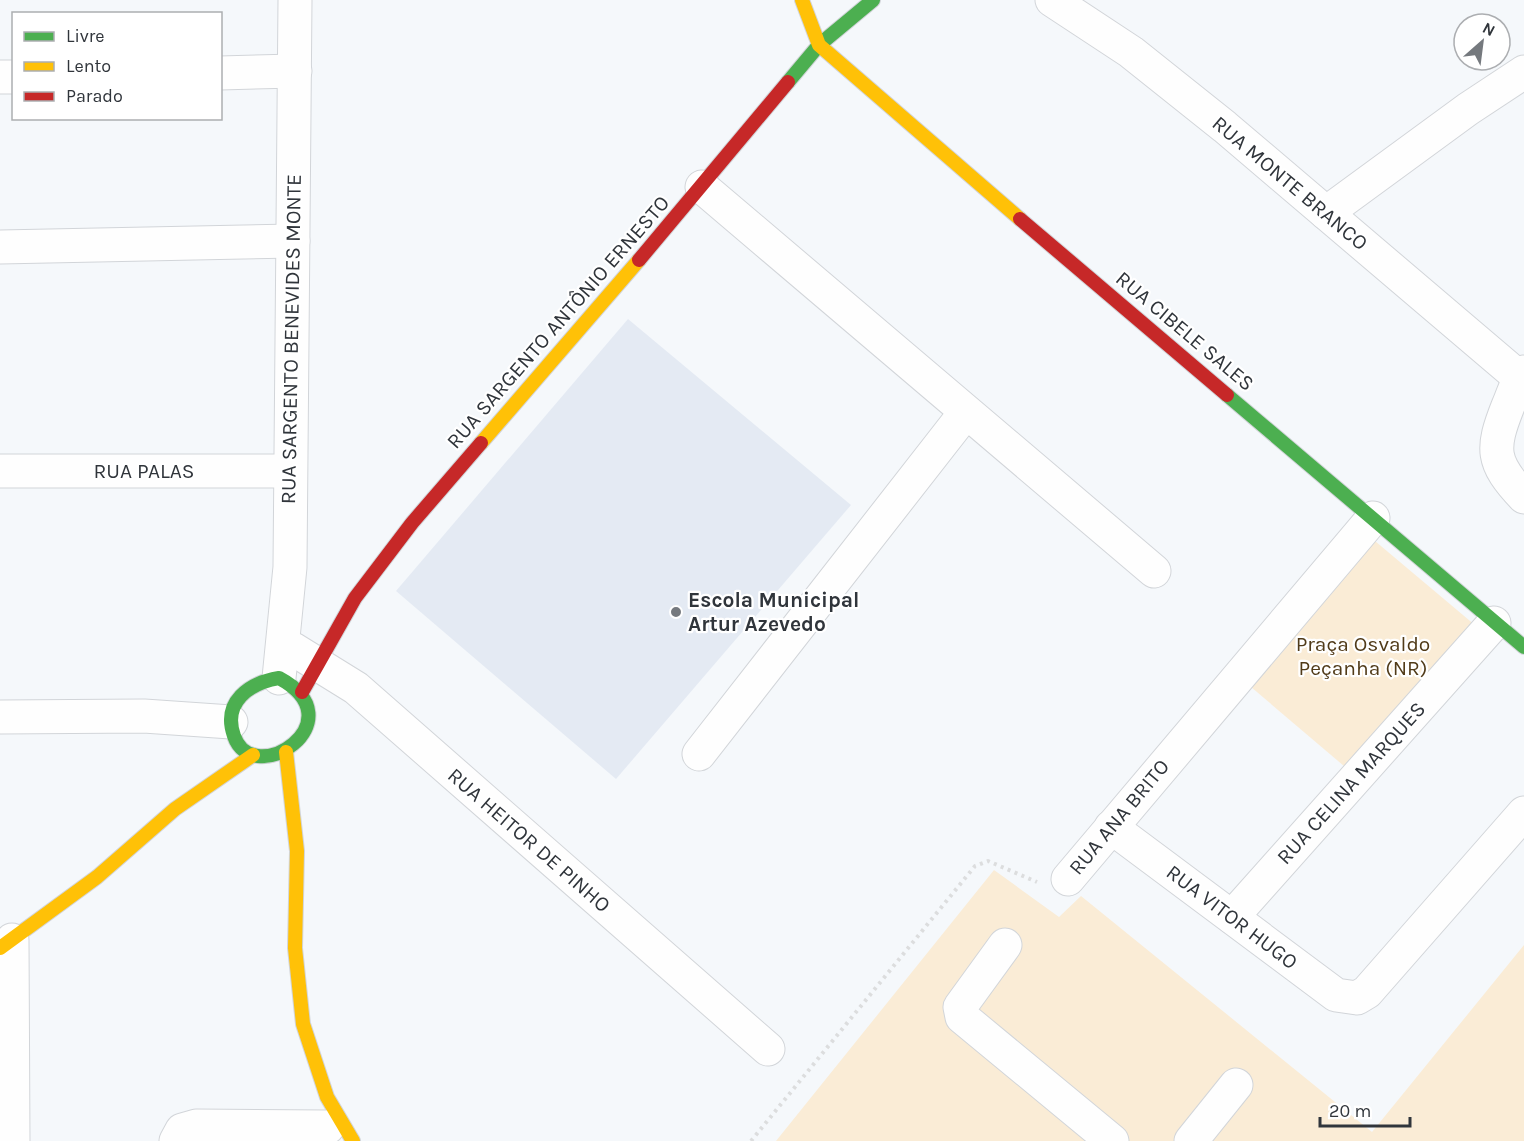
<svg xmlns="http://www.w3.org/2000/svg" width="1524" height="1141" font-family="Karla,sans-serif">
	<rect width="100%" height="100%" fill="#f5f8fb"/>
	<path fill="#e4eaf3" d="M 628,319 L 851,505 L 616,779 L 396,591 Z"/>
	<g fill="#faecd6">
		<path d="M 1375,541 L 1476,626 L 1351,772 L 1251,687 Z"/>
		<path d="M 994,870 L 1059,917 L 1081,896 L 1372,1132 L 1524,945 L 1524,1141 L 776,1141 Z"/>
	</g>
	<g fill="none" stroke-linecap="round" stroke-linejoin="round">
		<g stroke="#d2d5d9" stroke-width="35">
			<g id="street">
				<path d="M 1052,0 L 1131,52 L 1225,127 L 1520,378"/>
				<path d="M 220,73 L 295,71"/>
				<path d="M 0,77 L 14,77"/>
				<path d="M 702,187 L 1154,571"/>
				<path d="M 1326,213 L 1468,109 L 1524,72"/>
				<path d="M 0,247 L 293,241"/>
				<path d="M 1524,372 C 1516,382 1513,395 1508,406 C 1491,449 1491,462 1524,497"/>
				<path d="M 0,471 L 289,471"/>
				<path d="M 293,649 L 356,688 L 768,1049"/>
				<path d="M 279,678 L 290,567 L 295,0"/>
				<path d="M 0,717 L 144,716 L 231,722"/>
				<path d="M 699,754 L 966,412"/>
				<path d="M 1111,827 L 1336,995 L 1357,998 L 1367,992 L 1524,813"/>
				<path d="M 1068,879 L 1373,518"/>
				<path d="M 1232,917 L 1494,623"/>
				<path d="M 12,940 L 13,1141"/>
				<path d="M 1005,945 L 960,1007 L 962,1017 L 1112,1141"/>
				<path d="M 176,1141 L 182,1130 L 196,1126 L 328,1127"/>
				<path d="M 1191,1141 L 1236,1085"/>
			</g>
		</g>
		<g stroke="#d2d5d9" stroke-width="16">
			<g id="fast">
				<path d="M 788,82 L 819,45 L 873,0"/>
				<path d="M 1227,395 L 1524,647"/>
				<path d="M 279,678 C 359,721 253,791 234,736 C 222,702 249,683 279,678 Z"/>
			</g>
		</g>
		<g stroke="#d2d5d9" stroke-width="16">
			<g id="slow">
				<path d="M 802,0 L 819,45 L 1020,219"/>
				<path d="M 481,443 L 639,260"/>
				<path d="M 286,752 L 297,851 L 295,948 L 303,1024 L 327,1097 L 353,1141"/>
				<path d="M 0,948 L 97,877 L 175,809 L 253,755"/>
			</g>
		</g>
		<g stroke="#d2d5d9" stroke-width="16">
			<g id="jam">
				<path d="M 1020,219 L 1227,395"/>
				<path d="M 639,260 L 788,82"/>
				<path d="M 302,692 L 355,598 L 412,523 L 481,443"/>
			</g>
		</g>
		<path stroke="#dcddde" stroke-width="4" stroke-dasharray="3 4.5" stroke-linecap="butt" d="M 751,1141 L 975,866 L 988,861 L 1037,882"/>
		<use href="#street" stroke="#fefefe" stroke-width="33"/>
		<use href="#fast" stroke="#4caf50" stroke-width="14"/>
		<use href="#slow" stroke="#ffc107" stroke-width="14"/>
		<use href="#jam" stroke="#c62828" stroke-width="14"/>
	</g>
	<circle fill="#75797e" stroke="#fff" stroke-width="2" cx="676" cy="612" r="6"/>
	<g text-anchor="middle" stroke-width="4.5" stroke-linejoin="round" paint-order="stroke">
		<g font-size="21" fill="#30353b" stroke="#fff">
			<text transform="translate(1290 183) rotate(40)" y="7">RUA MONTE BRANCO</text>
			<text transform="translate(558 322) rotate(-49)" y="7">RUA SARGENTO ANTÔNIO ERNESTO</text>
			<text transform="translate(1185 331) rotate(40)" y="7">RUA CIBELE SALES</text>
			<text transform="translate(291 339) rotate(-89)" y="7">RUA SARGENTO BENEVIDES MONTE</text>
			<text x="144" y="478">RUA PALAS</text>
			<text transform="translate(1351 783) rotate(-48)" y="7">RUA CELINA MARQUES</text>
			<text transform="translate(1119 817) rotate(-50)" y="7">RUA ANA BRITO</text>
			<text transform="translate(529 840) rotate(41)" y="7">RUA HEITOR DE PINHO</text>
			<text transform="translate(1232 917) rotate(37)" y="7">RUA VITOR HUGO</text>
		</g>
		<g font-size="21" font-weight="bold" fill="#30353b" stroke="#fff" text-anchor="start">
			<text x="688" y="607">Escola Municipal<tspan x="688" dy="24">Artur Azevedo</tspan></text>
		</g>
		<g font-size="21" fill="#513b19" stroke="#fff">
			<text x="1363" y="651">Praça Osvaldo<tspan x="1363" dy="24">Peçanha (NR)</tspan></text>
		</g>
	</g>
	<rect x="12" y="12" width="210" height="108" fill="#ffffff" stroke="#acaeb1" stroke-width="1.5"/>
	<rect x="24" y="32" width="30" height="9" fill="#4caf50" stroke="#acaeb1" stroke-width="1.5"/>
	<text x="66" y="42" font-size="18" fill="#30353b">Livre</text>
	<rect x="24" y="62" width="30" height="9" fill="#ffc107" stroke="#acaeb1" stroke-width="1.5"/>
	<text x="66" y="72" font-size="18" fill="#30353b">Lento</text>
	<rect x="24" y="92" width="30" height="9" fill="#c62828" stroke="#acaeb1" stroke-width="1.5"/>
	<text x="66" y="102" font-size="18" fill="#30353b">Parado</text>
	<g transform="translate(1482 42) rotate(28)"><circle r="28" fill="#ffffff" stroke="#acaeb1" stroke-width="1.5"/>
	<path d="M0-4.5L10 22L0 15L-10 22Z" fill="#75797e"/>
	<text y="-9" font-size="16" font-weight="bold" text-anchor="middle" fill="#30353b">N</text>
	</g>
	<path d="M1320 1117v9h90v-9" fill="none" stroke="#30353b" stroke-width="3"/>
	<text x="1329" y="1117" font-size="18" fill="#30353b" stroke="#ffffff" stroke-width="4.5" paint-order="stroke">20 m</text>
</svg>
